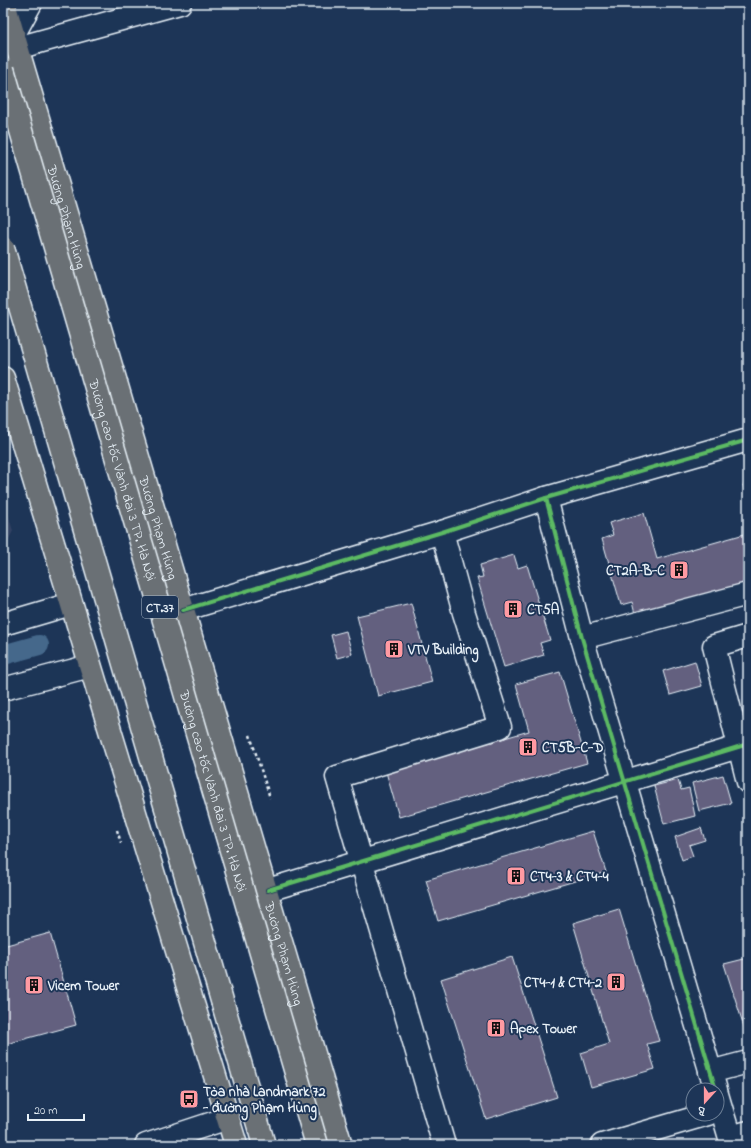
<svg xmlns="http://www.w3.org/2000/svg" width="751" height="1148" font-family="'Indie Flower',sans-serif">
	<rect width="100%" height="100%" fill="#1d3557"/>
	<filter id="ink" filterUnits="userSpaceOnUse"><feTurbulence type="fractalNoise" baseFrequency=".025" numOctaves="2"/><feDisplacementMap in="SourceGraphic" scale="8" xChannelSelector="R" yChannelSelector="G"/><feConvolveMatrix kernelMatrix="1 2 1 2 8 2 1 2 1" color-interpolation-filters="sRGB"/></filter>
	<g filter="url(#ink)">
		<path fill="#324263" d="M 3,497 L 13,531 L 3,551 Z"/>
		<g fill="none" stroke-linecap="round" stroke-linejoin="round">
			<path stroke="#44688b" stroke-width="20" d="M 3,655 L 39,645"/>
		</g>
		<g fill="#64607f" stroke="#e8f1f8">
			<path d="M 748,483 L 748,501 L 743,485 Z"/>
			<path d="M 644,513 L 657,559 L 748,533 L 748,582 L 635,614 L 632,602 L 621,605 L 602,539 L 613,535 L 609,523 Z"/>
			<path d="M 514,555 L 518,568 L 527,565 L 550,640 L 540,643 L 544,655 L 504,667 L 477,578 L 483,577 L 480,565 Z"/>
			<path d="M 411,603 L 432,682 L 378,696 L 357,616 Z"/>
			<path d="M 346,631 L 352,654 L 337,658 L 331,635 Z"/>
			<path d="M 695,661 L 702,686 L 670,695 L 663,671 Z"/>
			<path d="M 560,672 L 587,763 L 399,817 L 386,772 L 529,731 L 516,684 Z"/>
			<path d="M 723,775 L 731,803 L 699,811 L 692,783 Z"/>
			<path d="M 678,780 L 681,790 L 689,788 L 695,816 L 664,824 L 654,786 Z"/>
			<path d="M 701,828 L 705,840 L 689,845 L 693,856 L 682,860 L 675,837 Z"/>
			<path d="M 593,831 L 606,872 L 438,921 L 426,880 Z"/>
			<path d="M 619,909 L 659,1041 L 647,1044 L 655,1069 L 591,1087 L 581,1053 L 609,1044 L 573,923 Z"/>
			<path d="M 50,933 L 76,1025 L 3,1045 L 3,946 Z"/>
			<path d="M 512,957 L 557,1097 L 486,1119 L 441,979 Z"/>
			<path d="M 748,958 L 748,1039 L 724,964 Z"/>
		</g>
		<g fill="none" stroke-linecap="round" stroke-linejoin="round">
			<g stroke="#e8f1f8" stroke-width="25">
				<g id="minor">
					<path d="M 13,36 L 31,3"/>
					<path d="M 17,48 L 180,3"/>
					<path d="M 546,498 L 582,638 L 716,1090"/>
					<path d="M 442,532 L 464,613 L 500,727 L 337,777 L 444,1145"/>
					<path d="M 183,610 L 442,532 L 546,498 L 748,440"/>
					<path d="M 3,624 L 71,604"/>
					<path d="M 748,636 L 714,646 L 748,782"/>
					<path d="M 582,638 L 748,594"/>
					<path d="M 3,689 L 90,666"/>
					<path d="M 268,890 L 748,744"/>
					<path d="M 710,1072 L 748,1062"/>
					<path d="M 717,1094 L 732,1145"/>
					<path d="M 730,1137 L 748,1132"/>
					<path d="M 146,1145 L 228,1118"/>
					<path d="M 602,1145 L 708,1114"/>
				</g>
			</g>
			<g stroke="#e8f1f8" stroke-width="25">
				<g id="major">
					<path id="s1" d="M 4,3 L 341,1145"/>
					<path d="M 3,378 L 236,1145"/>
				</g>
			</g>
			<g stroke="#e8f1f8" stroke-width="2.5" stroke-dasharray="3 3" stroke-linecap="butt">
				<path d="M 250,735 L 270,798"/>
				<path d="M 117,830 L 121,843"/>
			</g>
			<use href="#minor" stroke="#1d3557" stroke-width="22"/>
			<use href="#major" stroke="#6a7074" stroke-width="22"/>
			<g stroke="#e8f1f8" stroke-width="25" stroke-linecap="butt">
				<g id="highway-bridge">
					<path id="s2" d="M 3,69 L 317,1145"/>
					<path d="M 3,248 L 264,1145"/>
				</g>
			</g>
			<use href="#highway-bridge" stroke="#6a7074" stroke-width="22"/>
			<g stroke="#1d3557" stroke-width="6">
				<g id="cycleway">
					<path d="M 546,498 L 582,638 L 716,1090"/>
					<path d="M 183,610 L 442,532 L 546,498 L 748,440"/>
					<path d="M 268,890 L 748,744"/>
				</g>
			</g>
			<use href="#cycleway" stroke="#5cba63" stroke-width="4"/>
		</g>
	</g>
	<defs>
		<g id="building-square" transform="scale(1)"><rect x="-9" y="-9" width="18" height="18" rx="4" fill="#ff9aa2" stroke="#1d3557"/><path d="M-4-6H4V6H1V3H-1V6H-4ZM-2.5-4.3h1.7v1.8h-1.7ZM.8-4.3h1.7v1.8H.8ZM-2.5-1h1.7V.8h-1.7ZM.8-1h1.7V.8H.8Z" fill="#111"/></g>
		<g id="bus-square" transform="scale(1)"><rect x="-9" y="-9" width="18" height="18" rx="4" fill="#ff9aa2" stroke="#1d3557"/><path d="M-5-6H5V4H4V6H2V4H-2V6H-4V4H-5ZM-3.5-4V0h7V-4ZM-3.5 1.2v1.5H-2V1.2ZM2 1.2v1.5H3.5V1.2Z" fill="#111"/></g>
	</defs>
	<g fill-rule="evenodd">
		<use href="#building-square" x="679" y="570"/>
		<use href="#building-square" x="513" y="609"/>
		<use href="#building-square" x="394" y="649"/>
		<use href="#building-square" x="528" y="747"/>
		<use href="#building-square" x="516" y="876"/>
		<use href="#building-square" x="616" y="982"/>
		<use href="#building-square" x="34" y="985"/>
		<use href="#building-square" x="496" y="1028"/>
		<use href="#bus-square" x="189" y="1099"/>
	</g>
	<g text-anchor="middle" stroke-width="4" stroke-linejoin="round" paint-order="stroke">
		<rect fill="#1d3557" stroke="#abb9c8" stroke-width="1" x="142" y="596" width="36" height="22" rx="3"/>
		<g font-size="13" font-weight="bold" fill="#e8f1f8">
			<text x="160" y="612">CT.37</text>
		</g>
		<g font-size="14" fill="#e8f1f8" stroke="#1d3557">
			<text dy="5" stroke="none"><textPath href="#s1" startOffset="223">Đường Phạm Hùng</textPath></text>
			<text dy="5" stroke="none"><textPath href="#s2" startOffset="428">Đường cao tốc Vành đai 3 TP. Hà Nội</textPath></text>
			<text dy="5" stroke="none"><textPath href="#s1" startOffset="547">Đường Phạm Hùng</textPath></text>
			<text dy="5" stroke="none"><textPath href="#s2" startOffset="752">Đường cao tốc Vành đai 3 TP. Hà Nội</textPath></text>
			<text dy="5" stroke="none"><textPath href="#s1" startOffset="991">Đường Phạm Hùng</textPath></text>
		</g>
		<g font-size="14" font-weight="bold" fill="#e8f1f8" stroke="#1d3557" text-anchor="start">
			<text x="665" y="575" text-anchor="end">CT2A-B-C</text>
			<text x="527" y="614">CT5A</text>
			<text x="408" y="654">VTV Building</text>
			<text x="542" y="752">CT5B-C-D</text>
			<text x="530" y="881">CT4-3 &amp; CT4-4</text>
			<text x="602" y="987" text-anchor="end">CT4-1 &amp; CT4-2</text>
			<text x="48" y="990">Vicem Tower</text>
			<text x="510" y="1033">Apex Tower</text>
			<text x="203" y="1096">Tòa nhà Landmark 72<tspan x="203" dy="16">- đường Phạm Hùng</tspan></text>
		</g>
	</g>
	<rect width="751" height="1148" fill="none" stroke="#1d3557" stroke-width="16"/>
	<rect x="8" y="8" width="735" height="1132" fill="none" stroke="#e8f1f8" stroke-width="1.5" filter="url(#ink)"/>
	<g transform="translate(705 1102) rotate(201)"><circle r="19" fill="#1d3557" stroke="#6e8097"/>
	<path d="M0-3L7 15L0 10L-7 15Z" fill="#ff9aa2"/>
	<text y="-6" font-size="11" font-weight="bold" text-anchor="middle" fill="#e8f1f8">B</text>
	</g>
	<path d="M28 1114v6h56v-6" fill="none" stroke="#e8f1f8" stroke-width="2"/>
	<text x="34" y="1114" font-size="12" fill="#e8f1f8" stroke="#1d3557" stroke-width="3" paint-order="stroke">20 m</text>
</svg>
